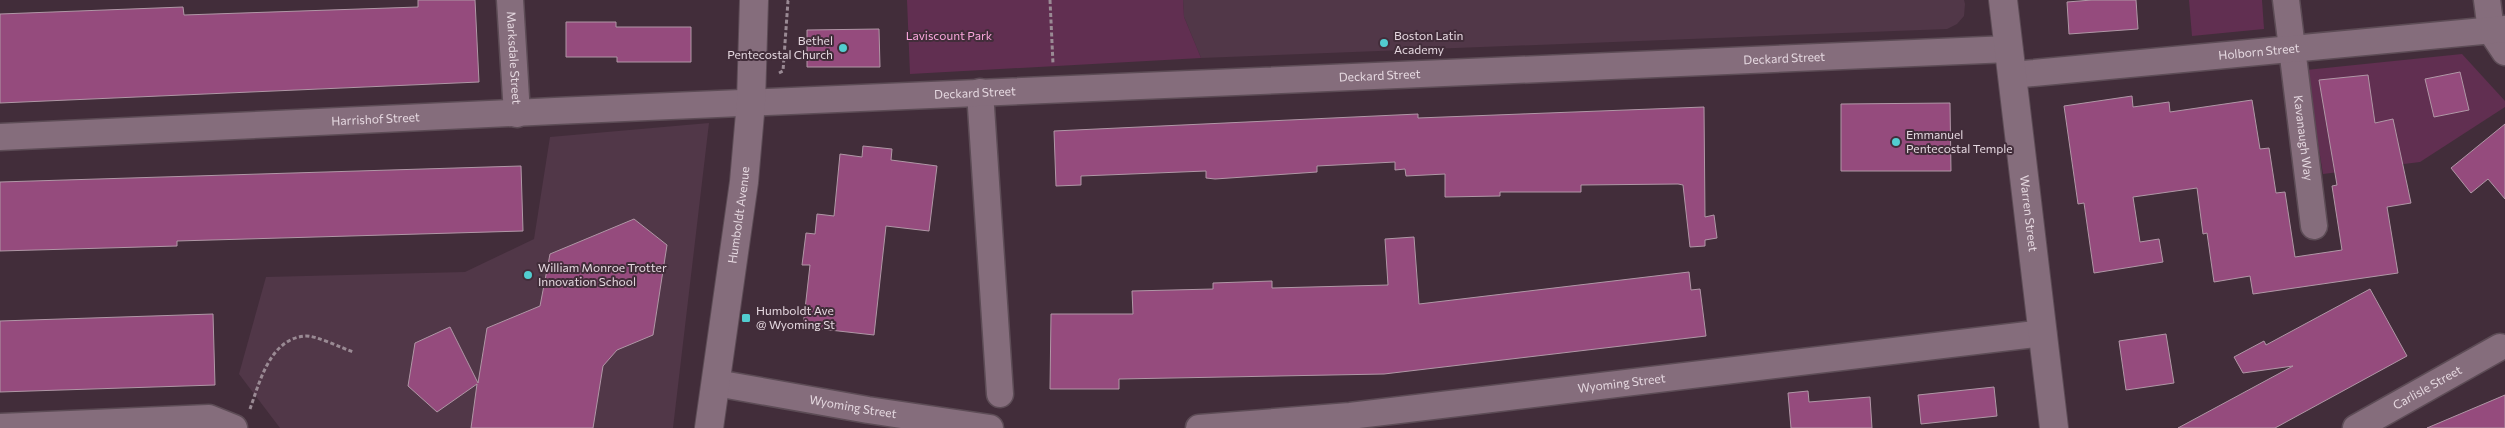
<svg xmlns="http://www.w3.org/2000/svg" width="2505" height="428" font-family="Commissioner,sans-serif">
	<rect width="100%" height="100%" fill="#422d3a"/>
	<g fill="#513748">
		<path d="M 1183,0 L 1964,0 L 1965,4 L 1964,16 L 1957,24 L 1947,29 L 1201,58 L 1184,17 Z"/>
		<path d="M 709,123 L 673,428 L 280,428 L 239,374 L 266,277 L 465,272 L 534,239 L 550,137 Z"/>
	</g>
	<g fill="#612f51">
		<path d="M 907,0 L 1183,0 L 1184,17 L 1201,58 L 910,74 Z"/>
		<path d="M 2189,0 L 2262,0 L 2264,29 L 2192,36 Z"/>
		<path d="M 2462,54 L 2505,101 L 2505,107 L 2420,162 L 2323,174 L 2306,70 Z"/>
	</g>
	<g fill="#954b7d" stroke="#b097a6">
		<path d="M 418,0 L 475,0 L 479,82 L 0,103 L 0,14 L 183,7 L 184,15 L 418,7 Z"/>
		<path d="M 2092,0 L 2136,0 L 2138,29 L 2069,34 L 2067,2 Z"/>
		<path d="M 566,22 L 616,22 L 616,27 L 691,27 L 691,62 L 617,62 L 617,57 L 566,57 Z"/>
		<path d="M 879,29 L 880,67 L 807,67 L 807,30 Z"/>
		<path d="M 2460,72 L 2469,110 L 2434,117 L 2425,79 Z"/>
		<path d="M 2368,75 L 2375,123 L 2393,119 L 2411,203 L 2387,207 L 2398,273 L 2253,294 L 2250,276 L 2214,282 L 2207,233 L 2203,234 L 2197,188 L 2133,197 L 2140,242 L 2159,239 L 2163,262 L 2094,273 L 2084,203 L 2078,204 L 2064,106 L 2132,96 L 2133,107 L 2169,102 L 2170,112 L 2252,100 L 2260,149 L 2269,148 L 2276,193 L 2285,192 L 2295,257 L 2342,250 L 2332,186 L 2337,185 L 2319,80 Z"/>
		<path d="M 1950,103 L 1951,171 L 1841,171 L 1841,104 Z"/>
		<path d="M 1704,107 L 1705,217 L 1714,215 L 1717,238 L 1705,240 L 1705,246 L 1690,247 L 1683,185 L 1678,184 L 1581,185 L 1581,192 L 1500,192 L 1500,196 L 1445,197 L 1445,174 L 1406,176 L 1405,169 L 1395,170 L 1395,162 L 1317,166 L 1317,172 L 1215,179 L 1206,178 L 1206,171 L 1081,176 L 1081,185 L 1056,186 L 1054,131 L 1418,114 L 1418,118 Z"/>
		<path d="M 2505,124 L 2505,199 L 2488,179 L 2471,193 L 2451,168 Z"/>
		<path d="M 863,146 L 892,149 L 891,160 L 937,166 L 929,231 L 886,226 L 874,335 L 803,327 L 810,265 L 802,265 L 806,233 L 815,234 L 817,214 L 834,216 L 840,154 L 862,157 Z"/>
		<path d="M 521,166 L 523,231 L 177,241 L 177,246 L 0,251 L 0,182 Z"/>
		<path d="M 634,219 L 667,245 L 653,335 L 617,350 L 603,366 L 593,428 L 471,428 L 477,384 L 437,412 L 408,386 L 415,343 L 450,327 L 478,383 L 487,328 L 540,306 L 550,254 Z"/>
		<path d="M 1414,237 L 1419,304 L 1689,272 L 1691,290 L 1700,289 L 1706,336 L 1384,374 L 1119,379 L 1119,389 L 1050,389 L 1051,314 L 1133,314 L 1132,291 L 1213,289 L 1213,283 L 1272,281 L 1272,288 L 1388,285 L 1385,239 Z"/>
		<path d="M 2370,289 L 2407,356 L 2275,428 L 2178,428 L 2293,366 L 2243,373 L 2234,357 L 2264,341 L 2266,345 Z"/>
		<path d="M 213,314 L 215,385 L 0,392 L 0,321 Z"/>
		<path d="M 2166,334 L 2174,383 L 2126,390 L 2119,341 Z"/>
		<path d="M 1994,387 L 1997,416 L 1921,424 L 1918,395 Z"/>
		<path d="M 1808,391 L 1809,402 L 1870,397 L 1872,428 L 1791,428 L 1788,393 Z"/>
		<path d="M 2505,395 L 2505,428 L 2427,428 Z"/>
	</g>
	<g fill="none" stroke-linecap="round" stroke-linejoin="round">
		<g stroke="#5d4c56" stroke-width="29">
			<g id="street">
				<path id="s1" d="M 510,0 L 517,114"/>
				<path id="s2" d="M 2286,0 L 2314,226"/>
				<path d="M 2487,0 L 2491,31 L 2505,52"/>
				<path id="s3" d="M 2012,75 L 2505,29"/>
				<path d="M 980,92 L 1000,394"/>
				<path id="s4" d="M 0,137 L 555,111 L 2009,49"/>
				<path id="s5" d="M 716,383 L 868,410 L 990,428"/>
				<path d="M 0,427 L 209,418 L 234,428"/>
				<path id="s6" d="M 1199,428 L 1350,416 L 2043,333"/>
				<path id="s7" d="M 2356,428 L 2500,347"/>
			</g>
		</g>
		<g stroke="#5d4c56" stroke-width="30">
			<g id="secondary">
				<path id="s8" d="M 2003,0 L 2054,428"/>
				<path id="s9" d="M 709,428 L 744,182 L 751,102 L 754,0"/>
			</g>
		</g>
		<g stroke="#9a8a94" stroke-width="3" stroke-dasharray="4 2.5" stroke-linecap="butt">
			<path d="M 1050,0 L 1053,64"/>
			<path d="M 779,73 L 783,71 L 788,1 L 790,0"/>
			<path d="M 250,409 C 260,381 270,339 305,336 C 315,335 342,348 353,352"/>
		</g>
		<use href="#street" stroke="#856d7c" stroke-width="26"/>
		<use href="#secondary" stroke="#856d7c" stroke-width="28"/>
	</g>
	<g fill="#52cdd0" stroke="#422d3a" stroke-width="2">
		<circle cx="1384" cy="43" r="5"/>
		<circle cx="843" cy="48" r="5"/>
		<circle cx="1896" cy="142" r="5"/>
		<circle cx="528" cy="275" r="5"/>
		<rect x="741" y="313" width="10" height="10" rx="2.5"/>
	</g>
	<g text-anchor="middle" stroke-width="4" stroke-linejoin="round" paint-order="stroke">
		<g font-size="12" fill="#faa7dd" stroke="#422d3a">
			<text x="949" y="40">Laviscount Park</text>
		</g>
		<g font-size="12" fill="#e5d8e0" stroke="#422d3a" text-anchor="start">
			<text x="1394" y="40">Boston Latin<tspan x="1394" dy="14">Academy</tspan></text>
			<text x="833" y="45" text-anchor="end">Bethel<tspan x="833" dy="14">Pentecostal Church</tspan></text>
			<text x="1906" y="139">Emmanuel<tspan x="1906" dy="14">Pentecostal Temple</tspan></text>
			<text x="538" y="272">William Monroe Trotter<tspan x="538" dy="14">Innovation School</tspan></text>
			<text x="756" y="315">Humboldt Ave<tspan x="756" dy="14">@ Wyoming St</tspan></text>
		</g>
		<g font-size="12" fill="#e5d8e0" stroke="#422d3a">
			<text dy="4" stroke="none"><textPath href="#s3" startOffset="248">Holborn Street</textPath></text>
			<text dy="4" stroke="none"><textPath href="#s1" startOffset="58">Marksdale Street</textPath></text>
			<text dy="4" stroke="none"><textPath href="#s4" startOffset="1786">Deckard Street</textPath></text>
			<text dy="4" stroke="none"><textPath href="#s4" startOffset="1381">Deckard Street</textPath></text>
			<text dy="4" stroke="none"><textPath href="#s4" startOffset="976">Deckard Street</textPath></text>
			<text dy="4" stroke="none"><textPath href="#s4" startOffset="376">Harrishof Street</textPath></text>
			<text dy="4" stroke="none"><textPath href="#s2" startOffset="139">Kavanaugh Way</textPath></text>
			<text dy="4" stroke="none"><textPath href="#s8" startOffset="215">Warren Street</textPath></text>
			<text dy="4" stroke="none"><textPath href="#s9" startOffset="215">Humboldt Avenue</textPath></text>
			<text dy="4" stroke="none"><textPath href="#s6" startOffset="425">Wyoming Street</textPath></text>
			<text dy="4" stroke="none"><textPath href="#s7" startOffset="82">Carlisle Street</textPath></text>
			<text dy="4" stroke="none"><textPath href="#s5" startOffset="139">Wyoming Street</textPath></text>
		</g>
	</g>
</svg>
